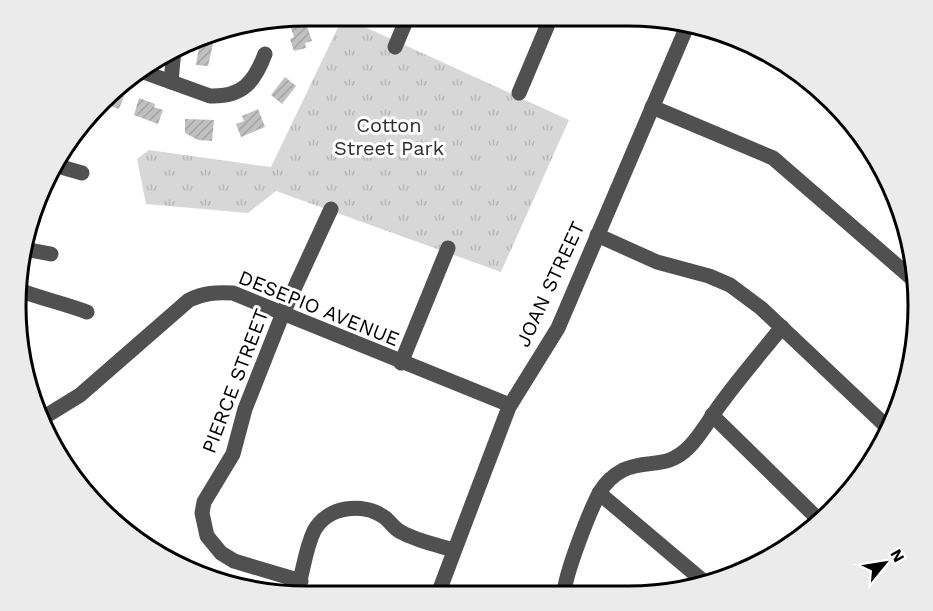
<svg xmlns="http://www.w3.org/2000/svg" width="933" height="611" font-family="'Work Sans',sans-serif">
	<defs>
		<pattern id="park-tufts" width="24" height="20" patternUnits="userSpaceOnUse" patternTransform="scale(1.5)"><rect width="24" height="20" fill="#d7d7d7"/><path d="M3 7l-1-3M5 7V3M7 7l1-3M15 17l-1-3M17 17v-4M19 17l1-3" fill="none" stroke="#b7b7b7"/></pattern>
		<pattern id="building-hatch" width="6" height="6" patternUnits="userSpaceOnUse" patternTransform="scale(1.5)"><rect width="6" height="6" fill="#c0c0c0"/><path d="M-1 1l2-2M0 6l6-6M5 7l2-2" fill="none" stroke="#a3a3a3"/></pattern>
	</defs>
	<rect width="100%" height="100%" fill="#fff"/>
	<path fill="url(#park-tufts)" d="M 343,17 L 569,120 L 501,272 L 276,191 L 248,213 L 146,204 L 137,159 L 149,150 L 271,167 Z"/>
	<path fill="#d7d7d7" d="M 483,154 L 515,171 L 505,192 L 472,175 Z"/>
	<g fill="url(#building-hatch)">
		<path d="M 305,20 L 312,41 L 305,43 L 306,48 L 294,51 L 290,39 L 294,37 L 290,25 Z"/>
		<path d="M 200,41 L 213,44 L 208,66 L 196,65 Z"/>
		<path d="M 285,77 L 296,86 L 282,104 L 271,95 Z"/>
		<path d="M 114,92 L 124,96 L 119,109 L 105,104 Z"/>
		<path d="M 139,98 L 155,104 L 154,107 L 163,110 L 158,124 L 134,115 Z"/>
		<path d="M 258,109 L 265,127 L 241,137 L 236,124 L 244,121 L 242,116 Z"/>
		<path d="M 185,119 L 214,120 L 212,141 L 198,140 L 185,133 Z"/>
	</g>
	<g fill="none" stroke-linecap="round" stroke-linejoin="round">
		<g stroke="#505050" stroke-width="15">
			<path d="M 395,47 L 408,16"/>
			<path d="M 138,70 L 210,96 C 242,97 254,83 265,54"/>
			<path d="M 171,82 L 174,49"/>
			<path d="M 519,93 L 551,17"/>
			<path d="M 652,107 L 773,158 L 916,282"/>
			<path d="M 54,165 L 82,173"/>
			<path d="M 597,235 L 657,262 L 709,276 L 730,285 L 761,308 L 887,427"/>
			<path d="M 24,249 L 51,254"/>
			<path d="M 16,289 C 39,298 63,303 87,312"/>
			<path d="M 401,363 L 448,248"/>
			<path d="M 712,415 L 818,519"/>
			<path d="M 41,419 L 80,395 L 189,300 C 204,293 216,292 233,293 L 510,405"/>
			<path d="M 599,493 L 702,580"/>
			<path d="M 301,581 L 234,561 L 221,553 L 207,536 L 202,513 L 204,502 L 233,454 L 245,409 L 283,313 L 331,209"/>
			<path d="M 296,594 C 303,574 305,549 314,531 C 327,506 363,502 384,517 C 390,521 394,529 401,532 C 417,541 437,545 454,550"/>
			<path d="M 438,594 L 509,407 L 558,328 L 688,24"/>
			<path d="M 564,595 C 564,576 590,510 600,492 C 605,483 614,475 623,470 C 649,458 666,471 690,446 C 701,435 712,415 722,402 C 741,376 762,352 782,327"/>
		</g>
	</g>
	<g text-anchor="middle" stroke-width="6" stroke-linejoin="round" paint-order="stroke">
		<g font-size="20" fill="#2e2e2e" stroke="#fff">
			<text x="389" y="132">Cotton<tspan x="389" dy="23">Street Park</tspan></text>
		</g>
		<g font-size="20" fill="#000" stroke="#fff">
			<text transform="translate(550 284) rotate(-65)" y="7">JOAN STREET</text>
			<text transform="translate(319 308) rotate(22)" y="7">DESEPIO AVENUE</text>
			<text transform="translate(235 381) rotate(-69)" y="7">PIERCE STREET</text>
		</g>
	</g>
	<path d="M0 0H933V611H0ZM306 26H628A280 280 0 0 1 908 306V306A280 280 0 0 1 628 586H306A280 280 0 0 1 26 306V306A280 280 0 0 1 306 26Z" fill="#ebebeb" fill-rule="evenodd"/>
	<path fill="none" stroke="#000" stroke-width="3" d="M306 26H628A280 280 0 0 1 908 306V306A280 280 0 0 1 628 586H306A280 280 0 0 1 26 306V306A280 280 0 0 1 306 26Z"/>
	<g transform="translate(885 563) rotate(60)" stroke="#ffffff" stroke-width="4.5" paint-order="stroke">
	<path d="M0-4.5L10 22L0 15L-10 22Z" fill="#000000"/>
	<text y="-9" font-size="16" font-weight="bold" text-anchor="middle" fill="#000000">N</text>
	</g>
</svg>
